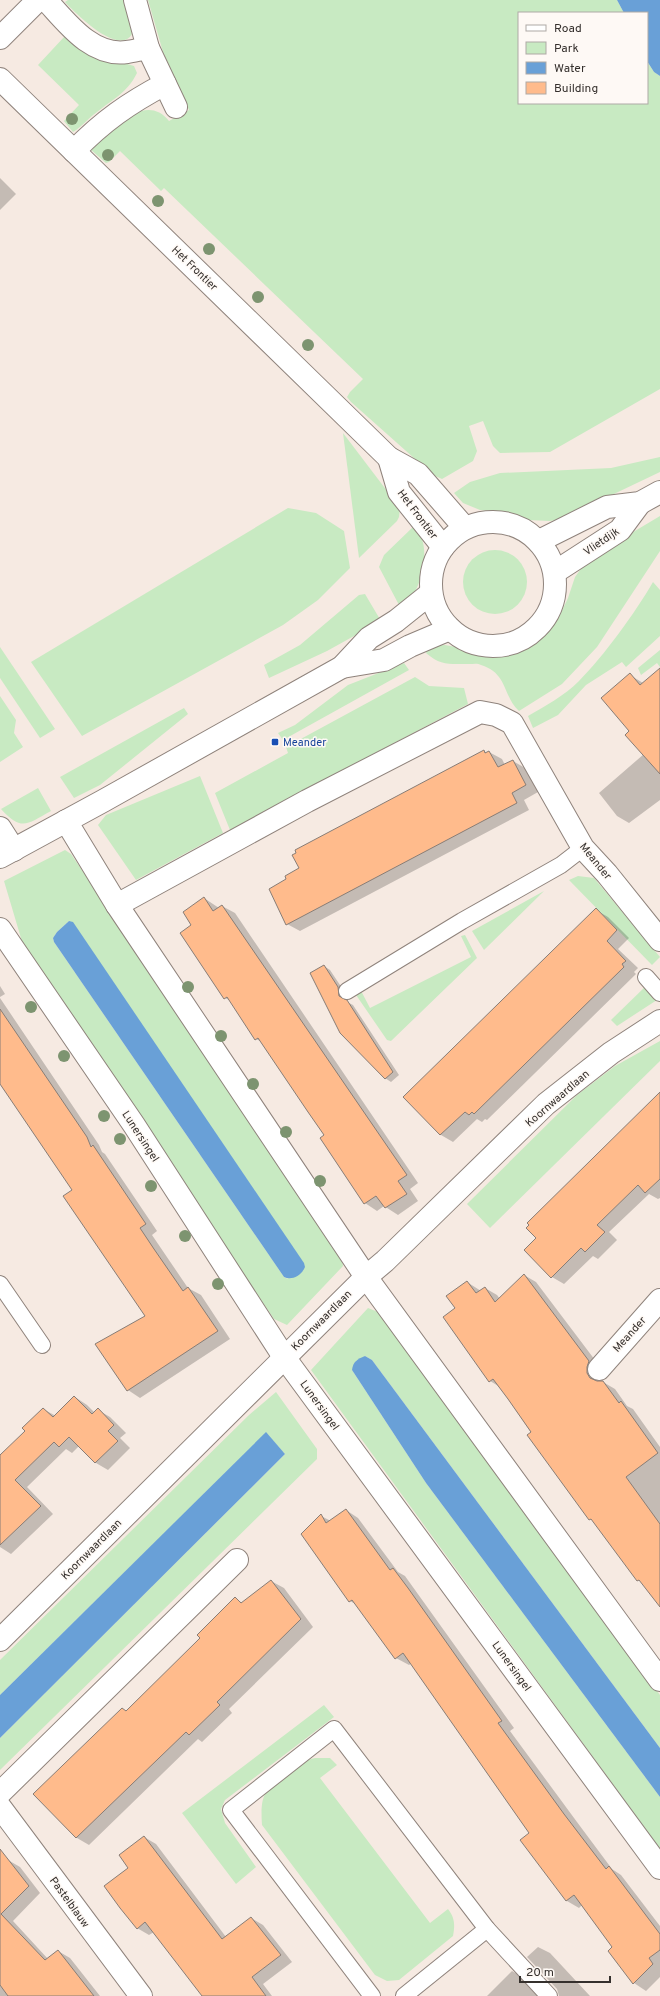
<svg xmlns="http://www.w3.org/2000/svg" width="660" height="1996" font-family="Overpass,sans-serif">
	<rect width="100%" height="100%" fill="#f6eae2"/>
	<g fill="#c8eac2" fill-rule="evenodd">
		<path d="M 68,0 L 126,0 L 132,34 C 119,57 75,13 65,2 Z"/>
		<path d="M 148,0 L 617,0 L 624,13 L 519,13 L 519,103 L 647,103 L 647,61 L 654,72 L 660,76 L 660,389 L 550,452 L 500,453 L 493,446 L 483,421 L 469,426 L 477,451 L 473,461 L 442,479 L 433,475 L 351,402 L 347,397 L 350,392 L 363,379 L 164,188 L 161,191 L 120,151 L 109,162 L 106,163 L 90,149 C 109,132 145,90 169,121 L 189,110 L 163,52 Z"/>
		<path d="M 65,36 L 84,51 L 134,66 L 137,73 C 127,93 113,99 97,112 C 88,118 82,127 73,132 L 64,121 L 79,105 L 38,65 Z"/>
		<path d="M 343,433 L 400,508 L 399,517 L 397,521 L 359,558 Z"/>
		<path d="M 660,457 L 660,472 L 595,503 L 569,518 L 550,521 L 528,520 L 505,512 L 480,510 L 463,503 L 454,493 L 470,482 L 500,473 L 611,468 Z"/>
		<path d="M 288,508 L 316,513 L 344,531 L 350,568 L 318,600 L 283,625 L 82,736 L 31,662 Z"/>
		<path d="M 660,516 L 660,551 L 597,647 L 562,684 L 519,711 C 503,697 508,673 481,665 C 478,663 473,664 469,664 C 450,664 441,666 426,653 L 428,646 L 445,645 L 466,649 L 485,655 L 505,655 L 524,648 L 541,637 L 558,619 L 568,598 L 575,577 L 588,559 Z"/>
		<path d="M 413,527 C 432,539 424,581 412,596 C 409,600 403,602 399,605 L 379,567 L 384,555 Z"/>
		<circle cx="495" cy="582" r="32"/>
		<path d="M 653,582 L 660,590 L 660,636 L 626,667 L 622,662 L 586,685 L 558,715 L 533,728 L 528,716 C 545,706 564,696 579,681 C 604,656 635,613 653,582 Z"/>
		<path d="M 365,594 L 381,621 L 327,651 L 269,678 L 264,665 L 300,645 L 359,595 Z"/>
		<path d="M 0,647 L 55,729 L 40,738 L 0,678 Z"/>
		<path d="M 660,650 L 660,667 L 657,663 L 641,675 L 638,668 Z"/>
		<path d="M 404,663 L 409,670 L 283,740 L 278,733 L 295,725 L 348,685 Z"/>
		<path d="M 415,677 L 429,686 L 464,688 L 468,704 L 230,830 L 215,793 L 288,753 L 286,747 Z"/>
		<path d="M 0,696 L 16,720 L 14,733 L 23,747 L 0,762 Z"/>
		<path d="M 184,708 L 188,714 L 100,785 L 74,798 L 60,777 Z"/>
		<path d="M 200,776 L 223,833 L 136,880 L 98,825 L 106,815 Z"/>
		<path d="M 38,788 L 51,811 C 27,824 22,832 1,809 Z"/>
		<path d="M 65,850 L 71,854 L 341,1251 L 343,1266 L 287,1325 L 274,1319 L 26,955 L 4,881 ZM 69,921 L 288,1279 L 284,1277 L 54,942 L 53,938 L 57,932 Z"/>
		<path d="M 578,876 L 594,878 L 660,957 L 652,965 L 569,880 Z"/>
		<path d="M 544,891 L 484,950 L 472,931 Z"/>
		<path d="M 465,935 L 477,958 L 391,1041 L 387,1040 L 354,992 L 359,987 L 370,1008 L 471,957 L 461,936 Z"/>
		<path d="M 648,984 L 660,998 L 617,1026 L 611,1020 Z"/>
		<path d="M 660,1041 L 660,1061 L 490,1228 L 467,1204 L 577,1095 L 615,1066 Z"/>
		<path d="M 368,1308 L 383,1314 L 660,1695 L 660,1748 L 372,1360 L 365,1356 L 352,1370 L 426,1483 L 660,1797 L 660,1849 L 311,1370 Z"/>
		<path d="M 276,1392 L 317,1449 L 317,1459 L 0,1770 L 0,1738 L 285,1454 L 266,1433 L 0,1695 L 0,1660 L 249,1415 Z"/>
		<path d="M 324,1705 L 334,1717 L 225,1800 L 221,1809 L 225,1823 L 256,1867 L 236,1884 L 182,1813 Z"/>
		<path d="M 315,1758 L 330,1758 L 337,1765 L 320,1778 L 430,1923 L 448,1909 C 455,1918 455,1925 453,1936 L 399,1980 L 387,1981 L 375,1975 L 262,1825 C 260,1794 264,1790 289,1772 C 298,1766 304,1760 315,1758 Z"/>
	</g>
	<g fill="#69a0d7">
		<path d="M 617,0 L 660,0 L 660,76 L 654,72 L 647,61 L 647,13 L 624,13 Z"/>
		<path d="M 69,921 L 73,922 L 304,1263 L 305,1267 C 302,1275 292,1281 284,1277 L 54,942 L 53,938 L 57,932 Z"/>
		<path d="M 365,1356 L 372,1360 L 660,1748 L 660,1797 L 426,1483 L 352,1370 C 353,1362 357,1359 365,1356 Z"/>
		<path d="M 266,1432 L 285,1454 L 0,1738 L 0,1695 Z"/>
	</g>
	<g fill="#0003">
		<path d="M 0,178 L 16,194 L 0,210 Z"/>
		<path d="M 630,675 L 643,683 L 660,682 L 660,800 L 629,823 L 617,816 L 599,793 L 644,754 L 631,731 Z"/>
		<path d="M 484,751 L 487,753 L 489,752 L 502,759 L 505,765 L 513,761 L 525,768 L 538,792 L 524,800 L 529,810 L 300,931 L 287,924 Z"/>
		<path d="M 204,898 L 219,908 L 222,906 L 235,913 L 418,1183 L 410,1189 L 418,1201 L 398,1215 L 384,1206 L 377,1211 L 365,1203 L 325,1136 L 262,1042 L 256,1039 L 231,1001 L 225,998 L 193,925 Z"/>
		<path d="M 596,910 L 608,917 L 629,938 L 618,949 L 638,968 L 634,972 L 636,974 L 487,1120 L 485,1119 L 482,1122 L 477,1119 L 453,1142 L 441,1135 L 404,1097 Z"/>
		<path d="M 324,966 L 330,970 L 344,991 L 345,1001 L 353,1005 L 399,1075 L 391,1082 L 385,1078 L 341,1033 Z"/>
		<path d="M 0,986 L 5,994 L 0,997 Z"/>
		<path d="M 0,998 L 99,1145 L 102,1152 L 105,1154 L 157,1231 L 152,1235 L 188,1288 L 201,1295 L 230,1339 L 140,1398 L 128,1390 L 146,1316 L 73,1190 L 0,1082 Z"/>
		<path d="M 660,1094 L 660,1198 L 658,1199 L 649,1194 L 609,1232 L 617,1240 L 598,1259 L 593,1256 L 564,1284 L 552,1277 L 537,1238 Z"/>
		<path d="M 524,1275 L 536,1282 L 601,1368 L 598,1374 L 600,1382 L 603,1382 L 615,1389 L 627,1406 L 633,1409 L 660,1447 L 660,1606 L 643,1583 L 638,1580 L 595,1522 L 590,1519 L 500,1387 L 490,1381 L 456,1309 L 467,1282 L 481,1291 L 485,1288 L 497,1295 L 500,1299 Z"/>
		<path d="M 75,1397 L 87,1405 L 95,1413 L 98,1410 L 110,1417 L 126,1433 L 120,1438 L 130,1448 L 108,1470 L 96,1463 L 79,1446 L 72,1453 L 66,1449 L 27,1487 L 53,1514 L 11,1554 L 0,1547 L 0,1456 L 26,1431 L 43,1409 L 56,1416 Z"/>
		<path d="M 346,1510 L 358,1518 L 398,1572 L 405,1576 L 514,1728 L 510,1731 L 577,1822 L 612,1869 L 621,1875 L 660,1926 L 660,1977 L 646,1991 L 634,1983 L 609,1951 L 613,1947 L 582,1905 L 579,1908 L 567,1901 L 521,1840 L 530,1834 L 412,1663 L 409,1665 L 396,1658 L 357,1605 L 350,1601 L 321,1516 L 331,1521 Z"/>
		<path d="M 271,1581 L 284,1588 L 313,1627 L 229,1709 L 232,1713 L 202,1742 L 198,1739 L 89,1845 L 77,1838 L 34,1794 L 122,1709 L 127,1711 L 201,1638 L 235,1599 L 243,1603 Z"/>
		<path d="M 144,1837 L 156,1844 L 226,1937 L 251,1918 L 263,1925 L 292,1962 L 263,1984 L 272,1996 L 203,1996 L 154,1932 L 149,1935 L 137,1928 L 130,1868 Z"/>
		<path d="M 8,1860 L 20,1867 L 40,1893 L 13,1921 L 48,1959 L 58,1951 L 70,1958 L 100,1996 L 0,1996 L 0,1865 Z"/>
		<path d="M 538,1947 L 550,1953 L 590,1996 L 559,1996 L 557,1989 L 527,1957 Z"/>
		<path d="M 512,1971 L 524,1978 L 541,1996 L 487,1996 Z"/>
	</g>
	<g fill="#ffbb8c" stroke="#887d76">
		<path d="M 660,668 L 660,774 L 625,735 L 629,731 L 601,698 L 630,673 L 640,685 Z"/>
		<path d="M 484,750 L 485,753 L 489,751 L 498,767 L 513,760 L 526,785 L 512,793 L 517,803 L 286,925 L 269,889 L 286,879 L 285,876 L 299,868 L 292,855 L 296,853 L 295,850 Z"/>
		<path d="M 204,897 L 213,911 L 222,905 L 407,1175 L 398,1181 L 407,1194 L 385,1208 L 376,1196 L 364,1204 L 320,1138 L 324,1135 L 308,1112 L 258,1038 L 255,1040 L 227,997 L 224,999 L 180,933 L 191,925 L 183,912 Z"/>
		<path d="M 596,908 L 617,930 L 607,941 L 626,961 L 622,964 L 624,967 L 474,1114 L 472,1112 L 469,1115 L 465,1112 L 440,1135 L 403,1097 Z"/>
		<path d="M 324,965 L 338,987 L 339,996 L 347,1000 L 393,1072 L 385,1079 L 340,1033 L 310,973 Z"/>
		<path d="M 0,1009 L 87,1137 L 91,1147 L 93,1145 L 146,1224 L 140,1228 L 154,1249 L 183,1291 L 188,1287 L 218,1331 L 127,1391 L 95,1344 L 145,1316 L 63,1196 L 72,1190 L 0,1084 Z"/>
		<path d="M 660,1092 L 660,1179 L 645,1193 L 638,1185 L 597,1225 L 605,1232 L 585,1252 L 581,1248 L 551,1278 L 524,1250 L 536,1238 L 526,1228 L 529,1225 L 527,1223 Z"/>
		<path d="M 524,1274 L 589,1361 L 587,1367 L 587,1373 L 590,1378 L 597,1381 L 603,1381 L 619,1403 L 621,1401 L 658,1453 L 626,1477 L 660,1524 L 660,1607 L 639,1580 L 637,1581 L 591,1519 L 589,1520 L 527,1435 L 531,1432 L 508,1399 L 493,1379 L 489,1382 L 443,1317 L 455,1308 L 446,1296 L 467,1281 L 476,1293 L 485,1287 L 495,1302 Z"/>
		<path d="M 74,1396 L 92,1414 L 98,1408 L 114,1425 L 108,1431 L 118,1441 L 95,1463 L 69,1437 L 59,1447 L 54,1442 L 15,1480 L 41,1506 L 0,1545 L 0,1455 L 25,1431 L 22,1428 L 43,1408 L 53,1417 Z"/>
		<path d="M 346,1509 L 390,1570 L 393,1568 L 408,1588 L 502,1721 L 498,1723 L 564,1814 L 606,1869 L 609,1866 L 660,1934 L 660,1950 L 649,1958 L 653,1964 L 633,1984 L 608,1951 L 612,1947 L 574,1895 L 566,1901 L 520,1840 L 529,1833 L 403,1653 L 395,1659 L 352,1600 L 349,1602 L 301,1534 L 321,1514 L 326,1523 Z"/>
		<path d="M 271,1580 L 301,1619 L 217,1702 L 220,1705 L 189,1735 L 186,1732 L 76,1838 L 33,1794 L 122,1708 L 126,1711 L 200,1638 L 197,1635 L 235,1597 L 241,1603 Z"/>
		<path d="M 144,1836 L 222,1939 L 251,1917 L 281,1955 L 252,1977 L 266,1996 L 202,1996 L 145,1922 L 137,1929 L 120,1908 L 104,1886 L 128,1868 L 119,1855 Z"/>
		<path d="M 0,1849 L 29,1886 L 1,1914 L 45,1960 L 58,1950 L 94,1996 L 8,1996 L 0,1985 Z"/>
	</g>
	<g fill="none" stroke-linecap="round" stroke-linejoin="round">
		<g stroke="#8f837c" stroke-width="18">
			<g id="service">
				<path d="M 646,977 L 660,993"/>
				<path d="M 347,991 L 462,921 L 561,865 L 583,848"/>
				<path d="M 0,1284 L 42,1345"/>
				<path d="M 372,1996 L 231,1810 L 334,1729 L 487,1929 L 549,1996"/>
				<path d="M 404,1996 L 487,1929"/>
			</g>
		</g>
		<g stroke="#8f837c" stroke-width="24">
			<g id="pedestrian">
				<path d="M 46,0 C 67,23 92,57 127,52 C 134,51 141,49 148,48"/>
				<path d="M 135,0 L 148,48 L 176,107"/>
				<path d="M 74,151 C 103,121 129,103 165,84"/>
			</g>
		</g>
		<g stroke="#8f837c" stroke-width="24">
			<g id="minor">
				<path d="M 0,38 L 38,0"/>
				<path d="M 0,79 L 389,458 L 418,474 L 465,528"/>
				<path d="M 389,458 L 399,492 L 443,547"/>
				<path d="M 0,828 L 14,850"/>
				<path d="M 117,905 L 307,801 L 480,712 L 496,715 L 512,723 L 583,848 L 607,874 L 660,940"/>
				<path d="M 599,1369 L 660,1300"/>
				<path d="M 0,1640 L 366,1277 L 385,1261 L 546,1104 L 611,1053 L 660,1021"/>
				<path d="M 0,1793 L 237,1560"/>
				<path d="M 0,1807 L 141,1996"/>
			</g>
		</g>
		<g stroke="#8f837c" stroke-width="24">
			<g id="tertiary">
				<circle cx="493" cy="584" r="62"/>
				<path d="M 539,541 L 607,507 L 640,503 L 660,492"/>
				<path d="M 555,572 L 620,530 L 640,503"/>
				<path d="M 342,667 L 384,660 L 410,646 L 450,629"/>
				<path d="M 66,821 L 117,905 L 366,1277 L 660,1680"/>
				<path d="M 0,857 L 103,801 L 342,667 L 369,638 L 396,621 L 431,593"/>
				<path d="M 0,929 L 134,1125 L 284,1357 L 660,1868"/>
			</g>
		</g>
		<use href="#service" stroke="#fff" stroke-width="16"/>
		<use href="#pedestrian" stroke="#fff" stroke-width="22"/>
		<use href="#minor" stroke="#fff" stroke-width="22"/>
		<use href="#tertiary" stroke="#fff" stroke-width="22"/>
	</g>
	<g fill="#7d9470">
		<circle cx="72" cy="119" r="6"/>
		<circle cx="108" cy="155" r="6"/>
		<circle cx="158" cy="201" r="6"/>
		<circle cx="209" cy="249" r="6"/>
		<circle cx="258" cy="297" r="6"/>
		<circle cx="308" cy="345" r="6"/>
		<circle cx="188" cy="987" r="6"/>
		<circle cx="31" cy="1007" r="6"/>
		<circle cx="221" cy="1036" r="6"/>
		<circle cx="64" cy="1056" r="6"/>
		<circle cx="253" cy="1084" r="6"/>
		<circle cx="104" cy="1116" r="6"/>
		<circle cx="286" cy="1132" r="6"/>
		<circle cx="120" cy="1139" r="6"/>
		<circle cx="320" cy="1181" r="6"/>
		<circle cx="151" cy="1186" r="6"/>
		<circle cx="185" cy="1236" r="6"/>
		<circle cx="218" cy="1284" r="6"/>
	</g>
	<rect fill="#1a4fb4" stroke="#fef9f5" stroke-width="1.5" x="271" y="738" width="8" height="8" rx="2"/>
	<g text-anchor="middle" stroke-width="3" stroke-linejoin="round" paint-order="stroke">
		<g font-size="11" fill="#35302d" stroke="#fef9f5">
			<text transform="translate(195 268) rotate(44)" y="4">Het Frontier</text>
			<text transform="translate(418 514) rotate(53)" y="4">Het Frontier</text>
			<text transform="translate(601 541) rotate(-34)" y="4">Vlietdijk</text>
			<text transform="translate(596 861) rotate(51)" y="4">Meander</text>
			<text transform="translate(557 1098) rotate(-41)" y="4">Koornwaardlaan</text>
			<text transform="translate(141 1136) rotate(57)" y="4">Lunersingel</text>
			<text transform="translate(321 1320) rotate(-45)" y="4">Koornwaardlaan</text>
			<text transform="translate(629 1334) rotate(-48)" y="4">Meander</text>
			<text transform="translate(320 1405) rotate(54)" y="4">Lunersingel</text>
			<text transform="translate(91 1549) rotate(-45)" y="4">Koornwaardlaan</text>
			<text transform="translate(512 1666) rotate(54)" y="4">Lunersingel</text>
			<text transform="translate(70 1902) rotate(54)" y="4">Pastelblauw</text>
		</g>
		<g font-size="11" fill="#164399" stroke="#fef9f5" text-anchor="start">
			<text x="283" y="746">Meander</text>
		</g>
	</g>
	<rect x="518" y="12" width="130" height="92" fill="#fef9f5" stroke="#aea9a5"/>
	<rect x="526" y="25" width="20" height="6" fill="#ffffff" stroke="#aea9a5"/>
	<text x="554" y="32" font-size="12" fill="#35302d">Road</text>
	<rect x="526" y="42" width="20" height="12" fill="#c8eac2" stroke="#aea9a5"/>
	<text x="554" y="52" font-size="12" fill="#35302d">Park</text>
	<rect x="526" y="62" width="20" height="12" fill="#69a0d7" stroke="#aea9a5"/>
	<text x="554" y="72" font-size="12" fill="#35302d">Water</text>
	<rect x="526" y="82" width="20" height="12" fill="#ffbb8c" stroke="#aea9a5"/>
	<text x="554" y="92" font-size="12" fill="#35302d">Building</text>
	<path d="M520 1976v6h90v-6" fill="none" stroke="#35302d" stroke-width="2"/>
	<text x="526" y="1976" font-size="12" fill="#35302d" stroke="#fef9f5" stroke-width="3" paint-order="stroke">20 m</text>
</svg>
